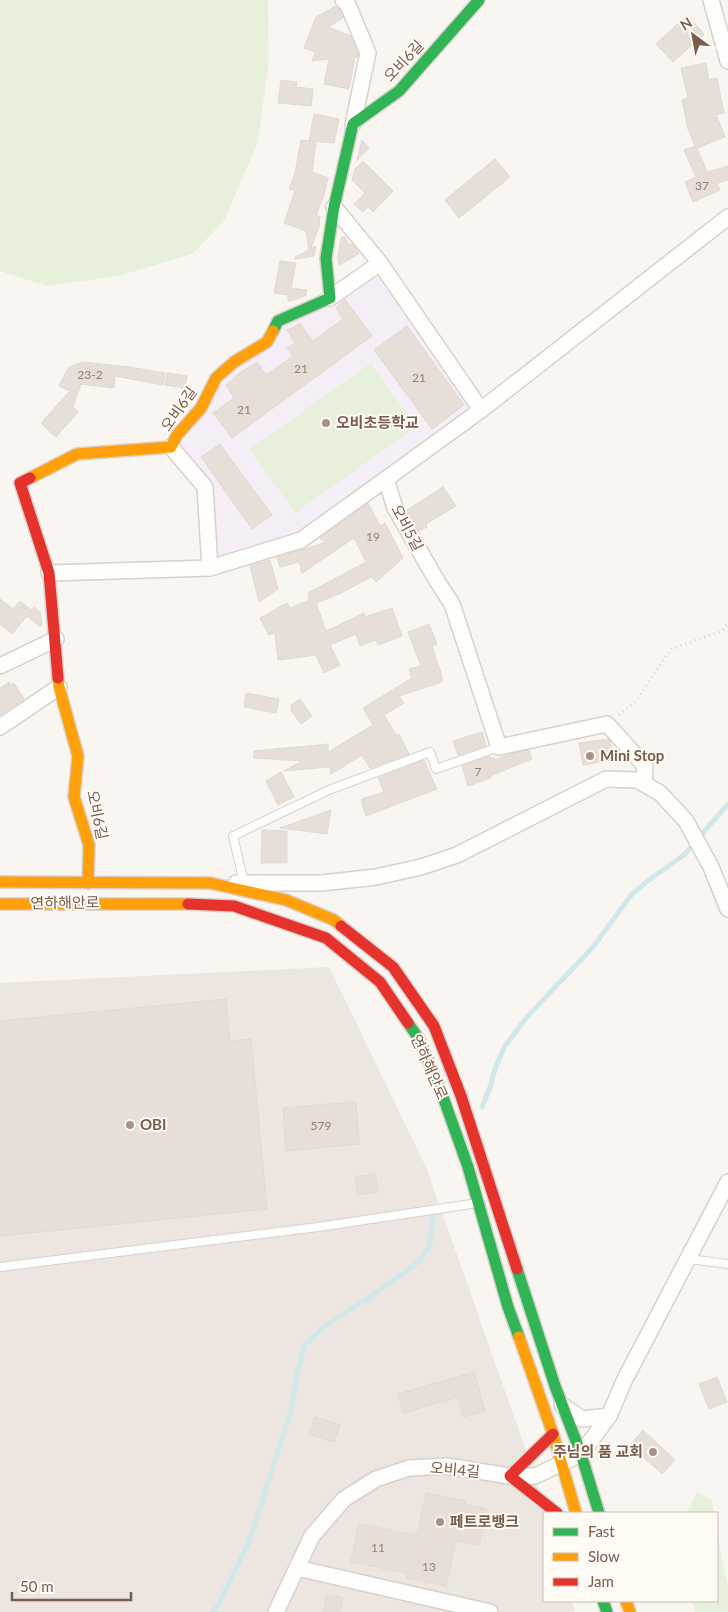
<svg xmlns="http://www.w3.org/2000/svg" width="728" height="1612" font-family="Lato,'Noto Sans KR',sans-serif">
	<rect width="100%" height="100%" fill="#f9f5f0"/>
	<path fill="#ede5e0" d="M 329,967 L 426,1167 L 535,1476 L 545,1513 L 544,1601 L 571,1601 L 575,1612 L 0,1612 L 0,983 Z"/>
	<path fill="#f6eef6" d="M 380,263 L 481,410 L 301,540 L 210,568 L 205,487 L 171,447 L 177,435 L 278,321 Z"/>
	<g fill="#e7f0db">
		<path d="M 0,0 L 268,0 L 269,60 L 258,141 L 224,221 L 192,254 L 118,276 L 47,286 L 0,271 Z"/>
		<path d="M 371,363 L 416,427 L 295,513 L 250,449 Z"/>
		<path d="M 697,1492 L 712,1500 L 714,1513 L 687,1513 Z"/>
		<path d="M 717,1534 L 728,1587 L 728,1612 L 695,1612 L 693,1601 L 717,1601 Z"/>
	</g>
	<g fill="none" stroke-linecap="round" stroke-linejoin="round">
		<g stroke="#d0e8ea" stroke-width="5">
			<path d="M 482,1107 L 490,1087 L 496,1066 L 505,1046 L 526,1018 L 593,947 L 632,894 L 649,880 L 685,854 L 728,804"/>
			<path d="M 213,1612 L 217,1607 L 248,1544 L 291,1411 L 298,1370 L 305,1344 L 326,1325 L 366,1300 L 420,1261 L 429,1247 L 434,1207"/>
		</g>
	</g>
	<g fill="#e6ded7" stroke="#e2d8d2">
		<path d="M 336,6 L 340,10 L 343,18 L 328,27 L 351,36 L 358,54 L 358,57 L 355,57 L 349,89 L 324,84 L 329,59 L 312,61 L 315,52 L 304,48 L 316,17 Z"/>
		<path d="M 687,15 L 704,34 L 673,62 L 656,44 Z"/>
		<path d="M 706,63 L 709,80 L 717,78 L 724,113 L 716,115 L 725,137 L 697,148 L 707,172 L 728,166 L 728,180 L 717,183 L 720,190 L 693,202 L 685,182 L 696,177 L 684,150 L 695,146 L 688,129 L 682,100 L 688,98 L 681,68 Z"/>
		<path d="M 281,80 L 297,82 L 296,87 L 313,89 L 311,106 L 278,103 Z"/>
		<path d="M 314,114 L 339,119 L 334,143 L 309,141 Z"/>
		<path d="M 301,140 L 316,142 L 312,172 L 328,178 L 324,195 L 316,215 L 320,217 L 319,227 L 311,248 L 316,246 L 314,256 L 295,259 L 295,257 L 309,250 L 306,231 L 284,223 L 295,191 L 289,189 L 295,173 Z"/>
		<path d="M 362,140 L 369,148 L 357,160 Z"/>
		<path d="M 495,159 L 510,177 L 459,218 L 445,200 Z"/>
		<path d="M 363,161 L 393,191 L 373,212 L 368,207 L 363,212 L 354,204 L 365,193 L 352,180 L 355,169 Z"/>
		<path d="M 345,237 L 349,245 L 352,243 L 359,254 L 339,265 L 338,258 L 341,238 Z"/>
		<path d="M 280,261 L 296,263 L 291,288 L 307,290 L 306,295 L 291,301 L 288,301 L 288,295 L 274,293 Z"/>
		<path d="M 345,299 L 372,336 L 232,438 L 213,413 L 234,398 L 226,385 L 241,372 L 257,362 L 266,375 L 293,356 L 287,348 L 295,343 L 287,330 L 301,323 L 300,327 L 302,326 L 313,341 L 343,319 L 336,308 Z"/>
		<path d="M 407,326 L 464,405 L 432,429 L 374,350 Z"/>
		<path d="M 83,362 L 129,367 L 165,373 L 163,385 L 115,376 L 114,388 L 81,384 L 73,407 L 78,412 L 56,437 L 41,423 L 70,391 L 59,386 L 69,367 Z"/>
		<path d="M 167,373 L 187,376 L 185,388 L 165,385 Z"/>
		<path d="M 220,444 L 272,515 L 252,529 L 201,457 Z"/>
		<path d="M 443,487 L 456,506 L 426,524 L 427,527 L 419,531 L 407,510 Z"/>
		<path d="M 368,503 L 380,526 L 385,523 L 403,558 L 376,582 L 371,577 L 339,594 L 316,603 L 326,631 L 364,613 L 365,617 L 392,608 L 402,636 L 378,645 L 376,640 L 360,646 L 356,634 L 330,645 L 340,665 L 324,673 L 316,655 L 278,660 L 275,633 L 269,635 L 260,618 L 287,603 L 290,608 L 309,600 L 308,593 L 366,562 L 354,538 L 302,573 L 299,562 L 280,567 L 277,557 L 324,543 L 320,538 Z"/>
		<path d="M 270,560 L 278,589 L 259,602 L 250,566 Z"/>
		<path d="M 0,599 L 13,609 L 20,601 L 31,610 L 34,607 L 40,612 L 42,625 L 40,627 L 27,616 L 12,634 L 0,624 Z"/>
		<path d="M 429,624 L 437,644 L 432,646 L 442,676 L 442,682 L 399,696 L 404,703 L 384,715 L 396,735 L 399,734 L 409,754 L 370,768 L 362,755 L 331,774 L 330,767 L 284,771 L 302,761 L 254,758 L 254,751 L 328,744 L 328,752 L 373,725 L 363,708 L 412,678 L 409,669 L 421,666 L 408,632 Z"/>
		<path d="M 9,682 L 10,685 L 14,683 L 24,699 L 0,715 L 0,688 Z"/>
		<path d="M 246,693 L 279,699 L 276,713 L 244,707 Z"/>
		<path d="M 300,699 L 312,716 L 301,724 L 291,710 L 291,705 Z"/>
		<path d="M 482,732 L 486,746 L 458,755 L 453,741 Z"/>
		<path d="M 608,739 L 610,741 L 613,760 L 583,765 L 579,743 Z"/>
		<path d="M 529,750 L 532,759 L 490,776 L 491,778 L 468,786 L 462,766 L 490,756 L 491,759 L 494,757 L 495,760 L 507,755 Z"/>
		<path d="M 424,760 L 437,789 L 366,816 L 362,804 L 362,799 L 384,792 L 378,778 Z"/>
		<path d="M 281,772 L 294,797 L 278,805 L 266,781 Z"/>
		<path d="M 331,810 L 327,834 L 280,828 Z"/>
		<path d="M 262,830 L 287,831 L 287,863 L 261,863 Z"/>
		<path d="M 226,999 L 230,1041 L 251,1039 L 267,1209 L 0,1236 L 0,1021 Z"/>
		<path d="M 356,1102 L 359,1144 L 286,1151 L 283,1108 Z"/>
		<path d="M 375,1174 L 378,1192 L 357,1195 L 355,1177 Z"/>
		<path d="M 474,1372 L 485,1411 L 463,1417 L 458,1397 L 403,1413 L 398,1394 Z"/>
		<path d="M 717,1377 L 727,1402 L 709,1409 L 699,1384 Z"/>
		<path d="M 315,1417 L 340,1425 L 334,1442 L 309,1434 Z"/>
		<path d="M 643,1430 L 675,1460 L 662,1474 L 630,1445 Z"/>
		<path d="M 426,1493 L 465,1501 L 464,1504 L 487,1509 L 479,1545 L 456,1541 L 446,1586 L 406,1578 L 407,1573 L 351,1562 L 358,1524 L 417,1535 Z"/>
		<path d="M 327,1594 L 343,1598 L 340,1612 L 323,1612 Z"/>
	</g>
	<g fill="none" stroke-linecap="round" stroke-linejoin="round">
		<g stroke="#d7d1cb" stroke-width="10">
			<g id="lane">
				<path d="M 244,883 L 233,836 L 329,790 L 430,752 L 436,769 L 499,747"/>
				<path d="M 689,1259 L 728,1264"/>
				<path d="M 0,1267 L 318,1227 L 478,1203"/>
			</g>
		</g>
		<g stroke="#d7d1cb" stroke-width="18">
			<g id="street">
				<path d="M 343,0 L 348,5 L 368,53 L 353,124"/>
				<path d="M 711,0 L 728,61"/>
				<path d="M 334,207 L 380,263 L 481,410"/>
				<path d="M 330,298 L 380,263"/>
				<path d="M 171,447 L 205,487 L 210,568"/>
				<path d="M 49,573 L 210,568 L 301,540 L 386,479"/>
				<path d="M 0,666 L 56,639"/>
				<path d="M 0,727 L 59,687"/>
				<path d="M 644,784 L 645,766 L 607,724 L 499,747 L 452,604 L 437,581 L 395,508 L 386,479 L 481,410 L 728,217"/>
				<path d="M 236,883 L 322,883 L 376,877 L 421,867 L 457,855 L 606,779 L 637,780 L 660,793 L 686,821 L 711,867 L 728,909"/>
				<path d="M 562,1405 L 582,1419 L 609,1416"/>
				<path d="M 297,1568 L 490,1612"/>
				<path d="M 276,1612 L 312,1536 L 344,1499 L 376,1479 L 409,1468 L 447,1466 L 510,1476 L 535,1476 L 581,1454 L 609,1416 L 625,1379 L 728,1182"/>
			</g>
		</g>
		<g stroke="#d9d2cb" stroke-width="14">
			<g id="fast">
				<path d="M 273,331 L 278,321 L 330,298 L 326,258 L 334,207 L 353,124 L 399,91 L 479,0"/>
				<path d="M 408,1023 L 419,1039 L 442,1094 L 468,1167 L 508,1307 L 519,1337"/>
				<path d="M 517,1269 L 555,1386 L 581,1454 L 599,1513"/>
				<path d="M 603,1601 L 607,1612"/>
			</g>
		</g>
		<g stroke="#d9d2cb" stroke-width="14">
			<g id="slow">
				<path d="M 30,478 L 77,454 L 171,447 L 177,435 L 201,408 L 216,378 L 234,362 L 267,342 L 273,331"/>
				<path d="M 58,678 L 59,687 L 78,756 L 74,797 L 89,845 L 88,883"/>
				<path d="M 0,882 L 210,883 L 286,900 L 334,920 L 341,926"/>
				<path d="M 0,904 L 188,904"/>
				<path d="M 519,1337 L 553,1434 L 576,1513"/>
				<path d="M 626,1601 L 630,1612"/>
			</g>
		</g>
		<g stroke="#d9d2cb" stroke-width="14">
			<g id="jam">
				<path d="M 30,478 L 20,483 L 49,573 L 58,678"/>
				<path d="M 188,904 L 234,906 L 326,938 L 380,982 L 408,1023"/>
				<path d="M 341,926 L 393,967 L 434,1026 L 461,1096 L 517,1269"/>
				<path d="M 553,1434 L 510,1476 L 557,1513"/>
			</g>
		</g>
		<path stroke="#dcd5d0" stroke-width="3" stroke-dasharray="1 4" stroke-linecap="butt" d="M 619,715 L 635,702 L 671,649 L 722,631 L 728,623"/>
		<use href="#lane" stroke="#fefefd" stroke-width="8"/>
		<use href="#street" stroke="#fefefd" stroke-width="15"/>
		<use href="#fast" stroke="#30b455" stroke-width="11"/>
		<use href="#slow" stroke="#ff9f0a" stroke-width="11"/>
		<use href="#jam" stroke="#e5322d" stroke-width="11"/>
	</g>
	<g fill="#a69286" stroke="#fffaf3" stroke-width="2">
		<circle cx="326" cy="423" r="5"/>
		<circle cx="590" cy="756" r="5"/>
		<circle cx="130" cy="1125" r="5"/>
		<circle cx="653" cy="1452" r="5"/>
		<circle cx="440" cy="1522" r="5"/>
	</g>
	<g text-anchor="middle" stroke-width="4" stroke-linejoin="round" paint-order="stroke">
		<g font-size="12" fill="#977e72">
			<text x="702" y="190">37</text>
			<text x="301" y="373">21</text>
			<text x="90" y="379">23-2</text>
			<text x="419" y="382">21</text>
			<text x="244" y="414">21</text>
			<text x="373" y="541">19</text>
			<text x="478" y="776">7</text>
			<text x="321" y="1130">579</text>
			<text x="378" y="1552">11</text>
			<text x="429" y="1571">13</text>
		</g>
		<g font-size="15" fill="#7a5c4d" stroke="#fffaf3">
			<text transform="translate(404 61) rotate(-47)" y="5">오비6길</text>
			<text transform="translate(179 409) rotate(-55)" y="5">오비6길</text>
			<text transform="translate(407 528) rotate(62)" y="5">오비5길</text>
			<text transform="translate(97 815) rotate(78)" y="5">오비6길</text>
			<text transform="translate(65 903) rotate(-1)" y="5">연하해안로</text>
			<text transform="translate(429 1067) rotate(66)" y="5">연하해안로</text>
			<text transform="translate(455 1470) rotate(5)" y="5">오비4길</text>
		</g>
		<g font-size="15" font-weight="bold" fill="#7a5c4d" stroke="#fffaf3" text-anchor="start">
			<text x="336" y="428">오비초등학교</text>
			<text x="600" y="761">Mini Stop</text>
			<text x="140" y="1130">OBI</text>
			<text x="643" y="1457" text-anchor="end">주님의 품 교회</text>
			<text x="450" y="1527">페트로뱅크</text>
		</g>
	</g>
	<rect x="543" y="1512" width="175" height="90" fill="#fffaf3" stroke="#cabbb1"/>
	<rect x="553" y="1528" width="25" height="8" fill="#30b455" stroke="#cabbb1"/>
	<text x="588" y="1537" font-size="15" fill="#7a5c4d">Fast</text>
	<rect x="553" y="1553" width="25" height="8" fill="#ff9f0a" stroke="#cabbb1"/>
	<text x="588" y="1562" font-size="15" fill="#7a5c4d">Slow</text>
	<rect x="553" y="1578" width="25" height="8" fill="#e5322d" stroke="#cabbb1"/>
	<text x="588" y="1587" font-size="15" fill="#7a5c4d">Jam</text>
	<g transform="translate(693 35) rotate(328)" stroke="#fffaf3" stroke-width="4" paint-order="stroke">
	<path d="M0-4L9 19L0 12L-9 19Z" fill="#7a5c4d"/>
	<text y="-8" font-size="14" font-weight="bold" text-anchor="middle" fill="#7a5c4d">N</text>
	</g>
	<path d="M12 1592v8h119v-8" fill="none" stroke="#7a5c4d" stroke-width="2.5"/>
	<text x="20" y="1592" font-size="15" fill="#7a5c4d" stroke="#fffaf3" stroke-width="4" paint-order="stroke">50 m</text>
</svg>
